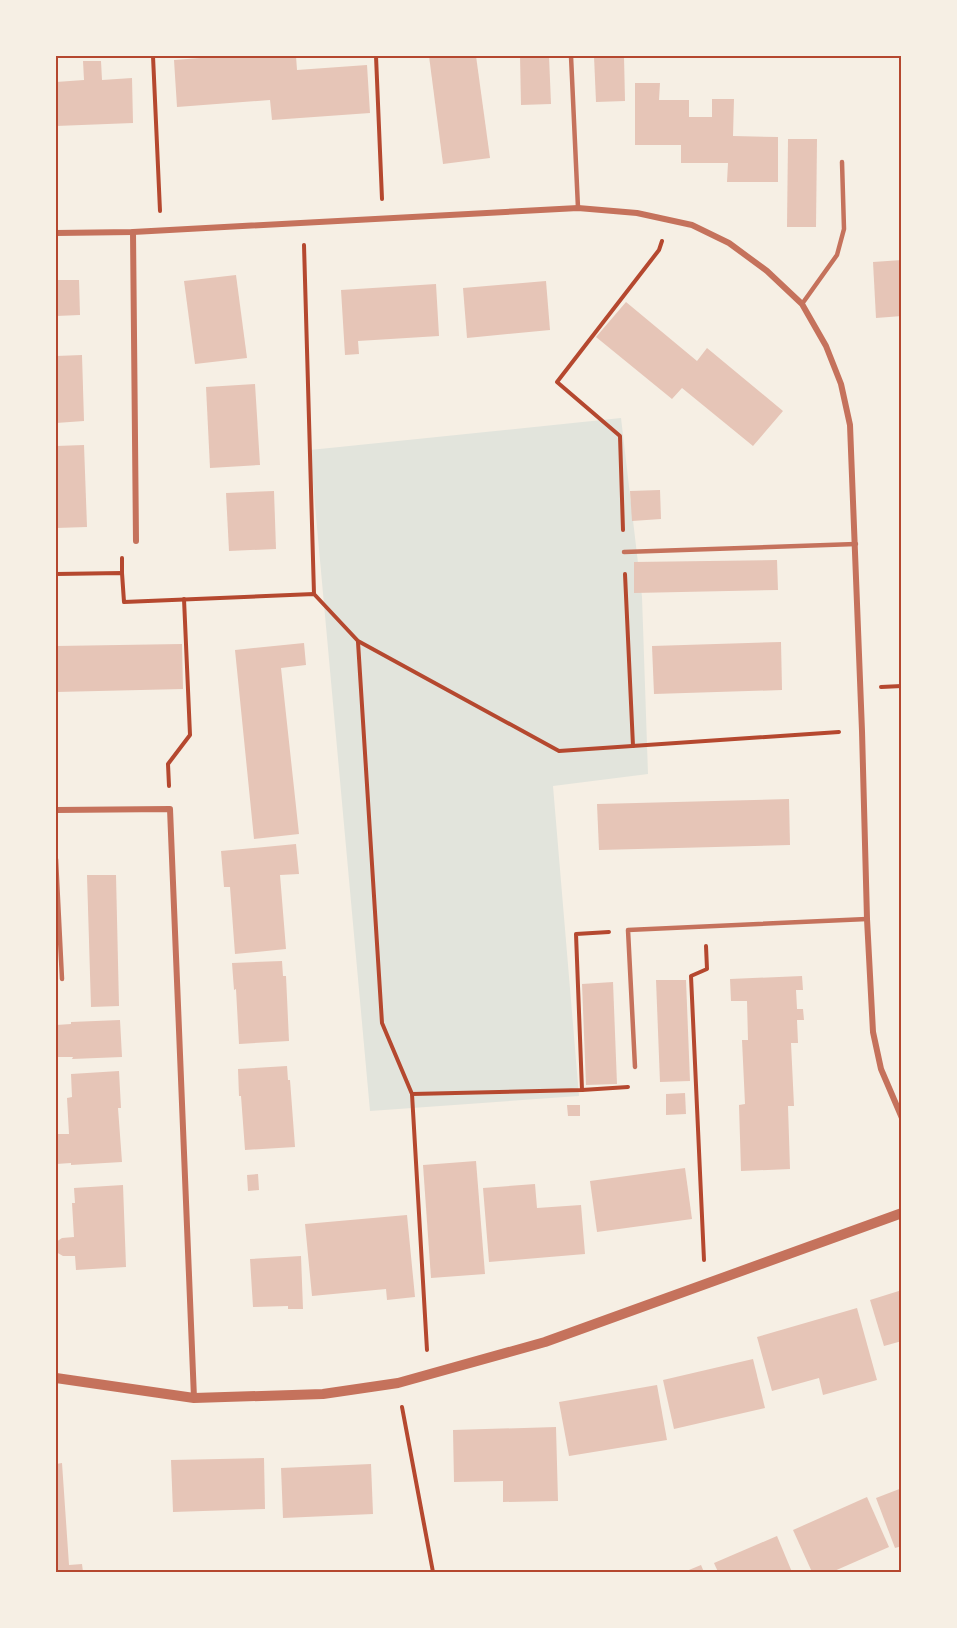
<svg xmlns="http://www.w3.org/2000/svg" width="957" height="1628" font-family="'IBM Plex Sans',sans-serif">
	<rect width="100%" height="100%" fill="#f6efe4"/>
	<path fill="#e2e4dc" d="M 621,418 L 642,597 L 648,774 L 553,786 L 579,1096 L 370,1111 L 310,450 Z"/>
	<g fill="#e6c5b7">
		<path d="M 227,56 L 296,56 L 297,70 L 367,65 L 370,113 L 272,120 L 270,100 L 177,107 L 174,60 Z"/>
		<path d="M 429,56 L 476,56 L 490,158 L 443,164 Z"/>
		<path d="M 520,56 L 549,56 L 551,104 L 521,105 Z"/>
		<path d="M 594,56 L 624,56 L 625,101 L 596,102 Z"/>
		<path d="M 83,61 L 101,61 L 102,80 L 132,78 L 133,123 L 56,126 L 56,82 L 84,80 Z"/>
		<path d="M 635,83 L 660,83 L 659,100 L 689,100 L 689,117 L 712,117 L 712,99 L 734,99 L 733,136 L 778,137 L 778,182 L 727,182 L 728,163 L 681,163 L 681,145 L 635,145 Z"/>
		<path d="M 788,139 L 817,139 L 816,227 L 787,227 Z"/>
		<path d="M 902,260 L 902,316 L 876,318 L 873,262 Z"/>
		<path d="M 236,275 L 247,358 L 195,364 L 184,281 Z"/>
		<path d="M 56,280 L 79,280 L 80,315 L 56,316 Z"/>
		<path d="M 546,281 L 550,330 L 467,338 L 463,288 Z"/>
		<path d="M 436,284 L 439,336 L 358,341 L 359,354 L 345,355 L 341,290 Z"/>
		<path d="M 626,302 L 697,361 L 707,348 L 783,411 L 753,446 L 682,388 L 672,399 L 596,337 Z"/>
		<path d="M 82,355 L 84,421 L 56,423 L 56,356 Z"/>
		<path d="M 255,384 L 260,465 L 210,468 L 206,387 Z"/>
		<path d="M 84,445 L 87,527 L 56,528 L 56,446 Z"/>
		<path d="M 660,490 L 661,519 L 632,521 L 630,491 Z"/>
		<path d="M 274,491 L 276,549 L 229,551 L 226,493 Z"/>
		<path d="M 777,560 L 778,590 L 634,593 L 634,562 Z"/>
		<path d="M 781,642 L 782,690 L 654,694 L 652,646 Z"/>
		<path d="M 304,643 L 306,665 L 281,668 L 299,834 L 254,839 L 235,650 Z"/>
		<path d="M 182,644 L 183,689 L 56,692 L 56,646 Z"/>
		<path d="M 789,799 L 790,845 L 599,850 L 597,804 Z"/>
		<path d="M 296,844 L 299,874 L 280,875 L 286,949 L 235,954 L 230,887 L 224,887 L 221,851 Z"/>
		<path d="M 87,875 L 116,875 L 119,1006 L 91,1007 Z"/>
		<path d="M 282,961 L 283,976 L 286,976 L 289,1041 L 239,1044 L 236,989 L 234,990 L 232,963 Z"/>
		<path d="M 802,976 L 803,990 L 796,990 L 797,1009 L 803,1009 L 804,1020 L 797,1020 L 798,1043 L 791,1043 L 794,1106 L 788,1106 L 790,1169 L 741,1171 L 739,1105 L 745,1104 L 742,1040 L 748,1040 L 747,1001 L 731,1001 L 730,979 Z"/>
		<path d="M 656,980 L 686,980 L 690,1081 L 660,1082 Z"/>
		<path d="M 613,982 L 617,1084 L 586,1085 L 582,984 Z"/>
		<path d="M 120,1020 L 122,1057 L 72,1059 L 73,1057 L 57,1057 L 56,1025 L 71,1024 L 71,1022 Z"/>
		<path d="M 287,1066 L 288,1080 L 290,1080 L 295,1147 L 245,1150 L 241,1096 L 239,1096 L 238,1069 Z"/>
		<path d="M 119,1071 L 121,1108 L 118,1108 L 122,1162 L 71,1165 L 71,1163 L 56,1164 L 56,1134 L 69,1134 L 67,1098 L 72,1097 L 71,1074 Z"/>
		<path d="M 685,1093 L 686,1114 L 666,1115 L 666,1094 Z"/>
		<path d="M 567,1105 L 580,1105 L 580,1116 L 568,1116 Z"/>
		<path d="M 476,1161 L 485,1274 L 431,1278 L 423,1165 Z"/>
		<path d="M 685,1168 L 692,1219 L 597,1232 L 590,1181 Z"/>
		<path d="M 258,1174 L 259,1190 L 248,1191 L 247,1175 Z"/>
		<path d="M 535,1184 L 537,1208 L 581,1205 L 585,1254 L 489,1262 L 483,1188 Z"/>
		<path d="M 123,1185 L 126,1267 L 76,1270 L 75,1256 L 63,1256 L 56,1252 L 56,1242 L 62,1238 L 74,1237 L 72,1203 L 75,1203 L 74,1188 Z"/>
		<path d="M 407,1215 L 415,1297 L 387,1300 L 386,1289 L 312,1296 L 305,1224 Z"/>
		<path d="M 301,1256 L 303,1309 L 288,1309 L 288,1306 L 253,1307 L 250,1259 Z"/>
		<path d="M 902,1290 L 902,1341 L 884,1346 L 870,1300 Z"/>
		<path d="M 857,1308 L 877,1380 L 823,1395 L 819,1378 L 772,1391 L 757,1337 Z"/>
		<path d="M 753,1359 L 765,1408 L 674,1429 L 663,1380 Z"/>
		<path d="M 657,1385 L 667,1440 L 569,1456 L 559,1402 Z"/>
		<path d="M 556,1427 L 558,1501 L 503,1502 L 503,1481 L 454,1482 L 453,1430 Z"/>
		<path d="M 264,1458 L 265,1509 L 173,1512 L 171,1460 Z"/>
		<path d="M 62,1463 L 69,1565 L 82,1564 L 83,1572 L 56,1572 L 56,1464 Z"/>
		<path d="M 371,1464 L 373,1514 L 283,1518 L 281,1468 Z"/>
		<path d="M 902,1488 L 902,1546 L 895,1548 L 876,1498 Z"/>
		<path d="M 867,1497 L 889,1547 L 832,1572 L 812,1572 L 793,1530 Z"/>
		<path d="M 777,1536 L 792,1572 L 718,1572 L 714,1563 Z"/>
		<path d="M 701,1565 L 704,1572 L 684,1572 Z"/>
	</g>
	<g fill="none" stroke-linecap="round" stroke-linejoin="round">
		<g stroke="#b5482f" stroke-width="4">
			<path d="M 153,56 L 160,211"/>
			<path d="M 376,56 L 382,199"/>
			<path d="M 304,245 L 314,594"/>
			<path d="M 623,530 L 620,436 L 557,382 L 659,250 L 662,241"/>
			<path d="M 122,558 L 122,573"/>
			<path d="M 56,574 L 122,573 L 124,602 L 314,594 L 358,641 L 559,751 L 839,732"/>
			<path d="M 625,574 L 633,746"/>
			<path d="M 358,642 L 382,1023 L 412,1094"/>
			<path d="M 881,687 L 902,686"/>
			<path d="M 169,786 L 168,764 L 190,735 L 184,599"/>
			<path d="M 582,1090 L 628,1087"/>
			<path d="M 704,1260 L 691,976 L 707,969 L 706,946"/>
			<path d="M 427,1350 L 412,1094 L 582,1090 L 576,934 L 609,932"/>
			<path d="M 402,1407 L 433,1572"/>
		</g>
		<g stroke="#c5725c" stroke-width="4.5">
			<path d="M 571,56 L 578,208"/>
			<path d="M 802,304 L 837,255 L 844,229 L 842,162"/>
			<path d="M 624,552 L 856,544"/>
			<path d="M 56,859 L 62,979"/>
			<path d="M 635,1067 L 628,930 L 867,919"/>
		</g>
		<g stroke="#c5725c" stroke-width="6">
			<path d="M 133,232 L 136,541"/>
			<path d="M 56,233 L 133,232 L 578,208 L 637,213 L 692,225 L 729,243 L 767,271 L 802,304 L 826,346 L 841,384 L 850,425 L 862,731 L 867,919 L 873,1032 L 881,1069 L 902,1118"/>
			<path d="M 56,810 L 170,809 L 194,1398"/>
		</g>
		<path stroke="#c5725c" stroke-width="10" d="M 56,1378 L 194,1398 L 323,1394 L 398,1383 L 545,1342 L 902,1213"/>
	</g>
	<rect width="957" height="1628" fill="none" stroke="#f6efe4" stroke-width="114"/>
	<rect x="57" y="57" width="843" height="1514" fill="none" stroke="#b5482f" stroke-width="2"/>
</svg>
